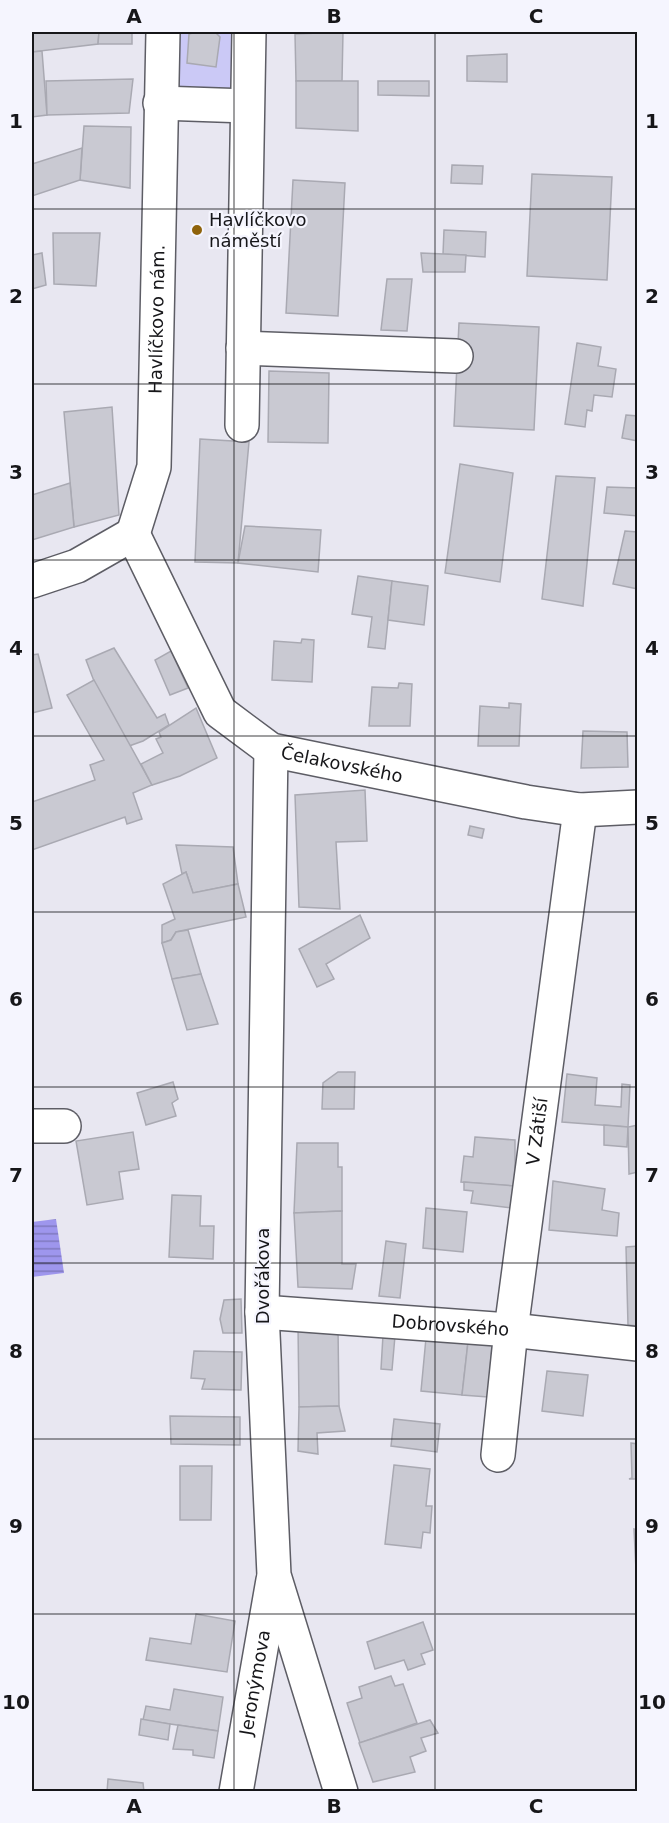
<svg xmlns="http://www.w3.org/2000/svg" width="669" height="1823" font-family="'DejaVu Sans',sans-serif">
	<defs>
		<pattern id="water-rules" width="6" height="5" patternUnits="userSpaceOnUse" patternTransform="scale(1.5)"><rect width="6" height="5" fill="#9e96ed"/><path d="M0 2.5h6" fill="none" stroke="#8079bf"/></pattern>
	</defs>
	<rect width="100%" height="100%" fill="#e8e7f1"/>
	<path fill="#cbc9f6" d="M 172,32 L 238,32 L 236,94 L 168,92 Z"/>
	<path fill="url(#water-rules)" d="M 56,1219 L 64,1273 L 32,1277 L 32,1222 Z"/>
	<g fill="#c9c9d2" stroke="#a9a9b2" stroke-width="1.5">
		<path d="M 32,32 L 99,32 L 98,44 L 32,52 Z"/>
		<path d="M 99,32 L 132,32 L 132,44 L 98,44 Z"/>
		<path d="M 196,32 L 215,32 L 220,37 L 216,67 L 187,63 L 189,34 Z"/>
		<path d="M 343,32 L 342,81 L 296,81 L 295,34 Z"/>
		<path d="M 42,51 L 47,115 L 32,117 L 32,52 Z"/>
		<path d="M 507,54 L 507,82 L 467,81 L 467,56 Z"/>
		<path d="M 133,79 L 129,113 L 47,115 L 46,81 Z"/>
		<path d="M 296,81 L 358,81 L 358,131 L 296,128 Z"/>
		<path d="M 378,81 L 429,81 L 429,96 L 378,95 Z"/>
		<path d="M 84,126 L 131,127 L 130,188 L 80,180 Z"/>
		<path d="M 82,148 L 80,180 L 32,196 L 32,164 Z"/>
		<path d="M 452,165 L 483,166 L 482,184 L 451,183 Z"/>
		<path d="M 532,174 L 612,177 L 607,280 L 527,276 Z"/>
		<path d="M 293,180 L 345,183 L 338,316 L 286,313 Z"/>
		<path d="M 444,230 L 486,232 L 485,257 L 443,254 Z"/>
		<path d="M 53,233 L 100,233 L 96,286 L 54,284 Z"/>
		<path d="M 42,253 L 46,285 L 32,289 L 32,255 Z"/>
		<path d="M 421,253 L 466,255 L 465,272 L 423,272 Z"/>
		<path d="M 387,279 L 412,279 L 407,331 L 381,330 Z"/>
		<path d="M 459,323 L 539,327 L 534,430 L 454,426 Z"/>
		<path d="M 577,343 L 601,347 L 598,366 L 616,369 L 612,397 L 594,395 L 592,411 L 587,410 L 585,427 L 565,424 Z"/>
		<path d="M 269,371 L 329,373 L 328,443 L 268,442 Z"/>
		<path d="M 112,407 L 119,515 L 74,527 L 64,412 Z"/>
		<path d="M 626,415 L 638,416 L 638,441 L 622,438 Z"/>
		<path d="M 200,439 L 249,442 L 238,563 L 195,562 Z"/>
		<path d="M 460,464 L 513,473 L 500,582 L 445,573 Z"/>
		<path d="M 556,476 L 595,478 L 583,606 L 542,599 Z"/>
		<path d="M 70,483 L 74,527 L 32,540 L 32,495 Z"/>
		<path d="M 607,487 L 638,488 L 638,516 L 604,513 Z"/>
		<path d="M 245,526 L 321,530 L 318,572 L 238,563 Z"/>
		<path d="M 625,531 L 638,532 L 638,589 L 613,584 Z"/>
		<path d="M 358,576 L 392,581 L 385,649 L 368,647 L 372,617 L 352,614 Z"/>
		<path d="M 392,581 L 428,586 L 424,625 L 388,620 Z"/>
		<path d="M 302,639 L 314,640 L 312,682 L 272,680 L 274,641 L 301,643 Z"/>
		<path d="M 114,648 L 157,718 L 165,714 L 169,725 L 143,741 L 129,746 L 97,689 L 86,660 Z"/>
		<path d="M 171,651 L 188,688 L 170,695 L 155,660 Z"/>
		<path d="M 38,654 L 52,708 L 32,713 L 32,655 Z"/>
		<path d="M 94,680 L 152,785 L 133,793 L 142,819 L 127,824 L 125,817 L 32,850 L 32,802 L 95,780 L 90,765 L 104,760 L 67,695 Z"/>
		<path d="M 399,683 L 412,684 L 410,726 L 369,726 L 372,687 L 398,688 Z"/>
		<path d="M 509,703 L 521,704 L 519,746 L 478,746 L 480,706 L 509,708 Z"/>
		<path d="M 196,708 L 217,758 L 180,776 L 152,785 L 141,764 L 163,753 L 156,739 L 161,737 L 159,732 Z"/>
		<path d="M 583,731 L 627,732 L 628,767 L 581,768 Z"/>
		<path d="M 365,790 L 367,841 L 336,842 L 340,909 L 299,907 L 295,795 Z"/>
		<path d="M 470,826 L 484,829 L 482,838 L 468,835 Z"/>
		<path d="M 176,845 L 233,847 L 238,884 L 193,893 L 186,872 L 182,874 Z"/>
		<path d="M 186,872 L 193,893 L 238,884 L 246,917 L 176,932 L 171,940 L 162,943 L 162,925 L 175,919 L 163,884 Z"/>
		<path d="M 360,915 L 370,938 L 326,964 L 334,979 L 317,987 L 299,949 Z"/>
		<path d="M 188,930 L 201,974 L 172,979 L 162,943 L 171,940 L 176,932 Z"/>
		<path d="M 201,974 L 218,1024 L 187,1030 L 172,979 Z"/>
		<path d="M 338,1072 L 355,1072 L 354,1109 L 322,1109 L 323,1083 Z"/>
		<path d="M 567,1074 L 597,1078 L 595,1105 L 621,1107 L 622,1084 L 630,1085 L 628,1127 L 562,1122 Z"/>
		<path d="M 173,1082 L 178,1099 L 172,1103 L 176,1116 L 146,1125 L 137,1093 Z"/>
		<path d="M 604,1125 L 628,1127 L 627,1147 L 604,1145 Z"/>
		<path d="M 638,1125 L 638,1172 L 629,1174 L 628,1127 Z"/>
		<path d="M 133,1132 L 139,1169 L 119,1172 L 123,1199 L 87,1205 L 76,1141 Z"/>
		<path d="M 475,1137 L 515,1140 L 515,1186 L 461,1182 L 464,1156 L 473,1157 Z"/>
		<path d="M 297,1143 L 338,1143 L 338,1167 L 342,1167 L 342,1211 L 294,1213 Z"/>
		<path d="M 553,1181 L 605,1189 L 602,1210 L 619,1213 L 617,1236 L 549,1230 Z"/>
		<path d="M 464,1182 L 515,1186 L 512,1208 L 471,1203 L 473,1191 L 464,1190 Z"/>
		<path d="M 172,1195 L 201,1196 L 200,1226 L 214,1226 L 213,1259 L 169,1257 Z"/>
		<path d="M 426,1208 L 467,1212 L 463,1252 L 423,1248 Z"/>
		<path d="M 342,1211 L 342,1264 L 356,1264 L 352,1289 L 298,1287 L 294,1213 Z"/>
		<path d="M 386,1241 L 406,1244 L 400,1298 L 379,1296 Z"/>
		<path d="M 638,1246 L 638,1326 L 628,1325 L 626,1247 Z"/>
		<path d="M 241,1299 L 242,1333 L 223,1333 L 220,1319 L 224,1300 Z"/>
		<path d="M 298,1325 L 338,1328 L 339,1406 L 299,1407 Z"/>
		<path d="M 383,1335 L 395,1336 L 392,1370 L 381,1369 Z"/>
		<path d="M 426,1338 L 468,1342 L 462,1395 L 421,1391 Z"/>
		<path d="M 468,1342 L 492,1345 L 488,1397 L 462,1395 Z"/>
		<path d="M 194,1351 L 242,1352 L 241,1390 L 202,1389 L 205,1379 L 191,1378 Z"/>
		<path d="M 547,1371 L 588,1375 L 583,1416 L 542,1411 Z"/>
		<path d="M 339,1406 L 345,1431 L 317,1433 L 318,1454 L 298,1451 L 299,1407 Z"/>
		<path d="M 170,1416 L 240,1417 L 240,1445 L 171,1444 Z"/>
		<path d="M 394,1419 L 440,1424 L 437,1452 L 391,1446 Z"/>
		<path d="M 631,1443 L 638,1444 L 638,1479 L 629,1479 L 632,1478 Z"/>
		<path d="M 394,1465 L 430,1469 L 426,1506 L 432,1506 L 430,1533 L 423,1532 L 421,1548 L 385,1544 Z"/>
		<path d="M 180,1466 L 212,1466 L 211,1520 L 180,1520 Z"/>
		<path d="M 634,1529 L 638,1530 L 638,1590 L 637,1590 Z"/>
		<path d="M 196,1614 L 235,1621 L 227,1672 L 146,1660 L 150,1638 L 191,1644 Z"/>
		<path d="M 423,1622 L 433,1650 L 421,1654 L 425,1664 L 408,1670 L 404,1660 L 375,1669 L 367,1642 Z"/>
		<path d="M 391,1676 L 395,1686 L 403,1684 L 417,1723 L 360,1743 L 347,1703 L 362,1698 L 359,1687 Z"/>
		<path d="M 174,1689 L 223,1697 L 218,1731 L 143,1720 L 146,1706 L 170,1710 Z"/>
		<path d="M 141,1719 L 170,1724 L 168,1740 L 139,1735 Z"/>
		<path d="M 430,1720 L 438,1733 L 421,1738 L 426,1751 L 410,1757 L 415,1772 L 373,1782 L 359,1743 Z"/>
		<path d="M 178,1725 L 218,1731 L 214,1758 L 193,1755 L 193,1750 L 173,1749 Z"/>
		<path d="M 108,1779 L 143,1783 L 144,1792 L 107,1792 Z"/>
	</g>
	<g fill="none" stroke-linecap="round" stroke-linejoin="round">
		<g stroke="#5d5d65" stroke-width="36">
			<g id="minor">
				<path d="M 160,103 L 247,106"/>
				<path d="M 243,348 L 456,356"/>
				<path d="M 242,425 L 249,32"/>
				<path id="s1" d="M 133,534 L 220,712 L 271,750 L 526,802 L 580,810 L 638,807"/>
				<path id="s2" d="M 133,534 L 154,467 L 163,32"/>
				<path d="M 32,581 L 77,566 L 133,534"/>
				<path d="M 271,750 L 262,1312 L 274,1575 L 341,1792"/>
				<path d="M 32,1126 L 64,1126"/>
				<path id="s3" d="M 262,1312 L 511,1330 L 638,1344"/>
				<path id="s4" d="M 498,1455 L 511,1330 L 580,810"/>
				<path id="s5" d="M 236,1792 L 273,1580"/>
			</g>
		</g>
		<use href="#minor" stroke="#fff" stroke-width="33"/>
	</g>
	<path fill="none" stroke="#161619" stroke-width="1.5" stroke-opacity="0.55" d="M 234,32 L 234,1792M 435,32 L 435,1792M 32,209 L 638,209M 32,384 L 638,384M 32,560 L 638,560M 32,736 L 638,736M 32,912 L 638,912M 32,1087 L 638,1087M 32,1263 L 638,1263M 32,1439 L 638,1439M 32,1614 L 638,1614"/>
	<circle fill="#8f630b" stroke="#f5f5fe" stroke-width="2" cx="197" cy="230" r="6"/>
	<g text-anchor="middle" stroke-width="4.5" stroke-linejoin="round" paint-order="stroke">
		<g font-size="18" fill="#161619" stroke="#f5f5fe" text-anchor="start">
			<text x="209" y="226">Havlíčkovo<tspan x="209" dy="21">náměstí</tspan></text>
		</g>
		<g font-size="18" fill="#161619" stroke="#f5f5fe">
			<text dy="6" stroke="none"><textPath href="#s2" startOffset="218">Havlíčkovo nám.</textPath></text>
			<text dy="6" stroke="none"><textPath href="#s1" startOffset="334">Čelakovského</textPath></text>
			<text dy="6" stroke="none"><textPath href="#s4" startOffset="326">V Zátiší</textPath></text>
			<text transform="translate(263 1276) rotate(-90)" y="6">Dvořákova</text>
			<text dy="6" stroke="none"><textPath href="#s3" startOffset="189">Dobrovského</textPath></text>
			<text dy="6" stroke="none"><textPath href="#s5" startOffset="111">Jeronýmova</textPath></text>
		</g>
	</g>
	<rect width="669" height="1823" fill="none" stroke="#f5f5fe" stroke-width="66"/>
	<rect x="33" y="33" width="603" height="1757" fill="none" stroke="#161619" stroke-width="2"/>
	<g font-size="20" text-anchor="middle" font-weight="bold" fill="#161619">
		<text x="134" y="23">A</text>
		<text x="334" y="23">B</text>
		<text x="536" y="23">C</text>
		<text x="16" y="128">1</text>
		<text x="652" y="128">1</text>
		<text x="16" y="303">2</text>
		<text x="652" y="303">2</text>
		<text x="16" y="479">3</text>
		<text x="652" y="479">3</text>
		<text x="16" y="655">4</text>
		<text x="652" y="655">4</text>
		<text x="16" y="830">5</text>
		<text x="652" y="830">5</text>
		<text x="16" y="1006">6</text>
		<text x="652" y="1006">6</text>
		<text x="16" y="1182">7</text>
		<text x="652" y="1182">7</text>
		<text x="16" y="1358">8</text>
		<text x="652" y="1358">8</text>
		<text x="16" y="1533">9</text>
		<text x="652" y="1533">9</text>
		<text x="16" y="1709">10</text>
		<text x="652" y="1709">10</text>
		<text x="134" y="1813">A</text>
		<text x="334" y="1813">B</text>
		<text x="536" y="1813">C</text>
	</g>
</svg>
